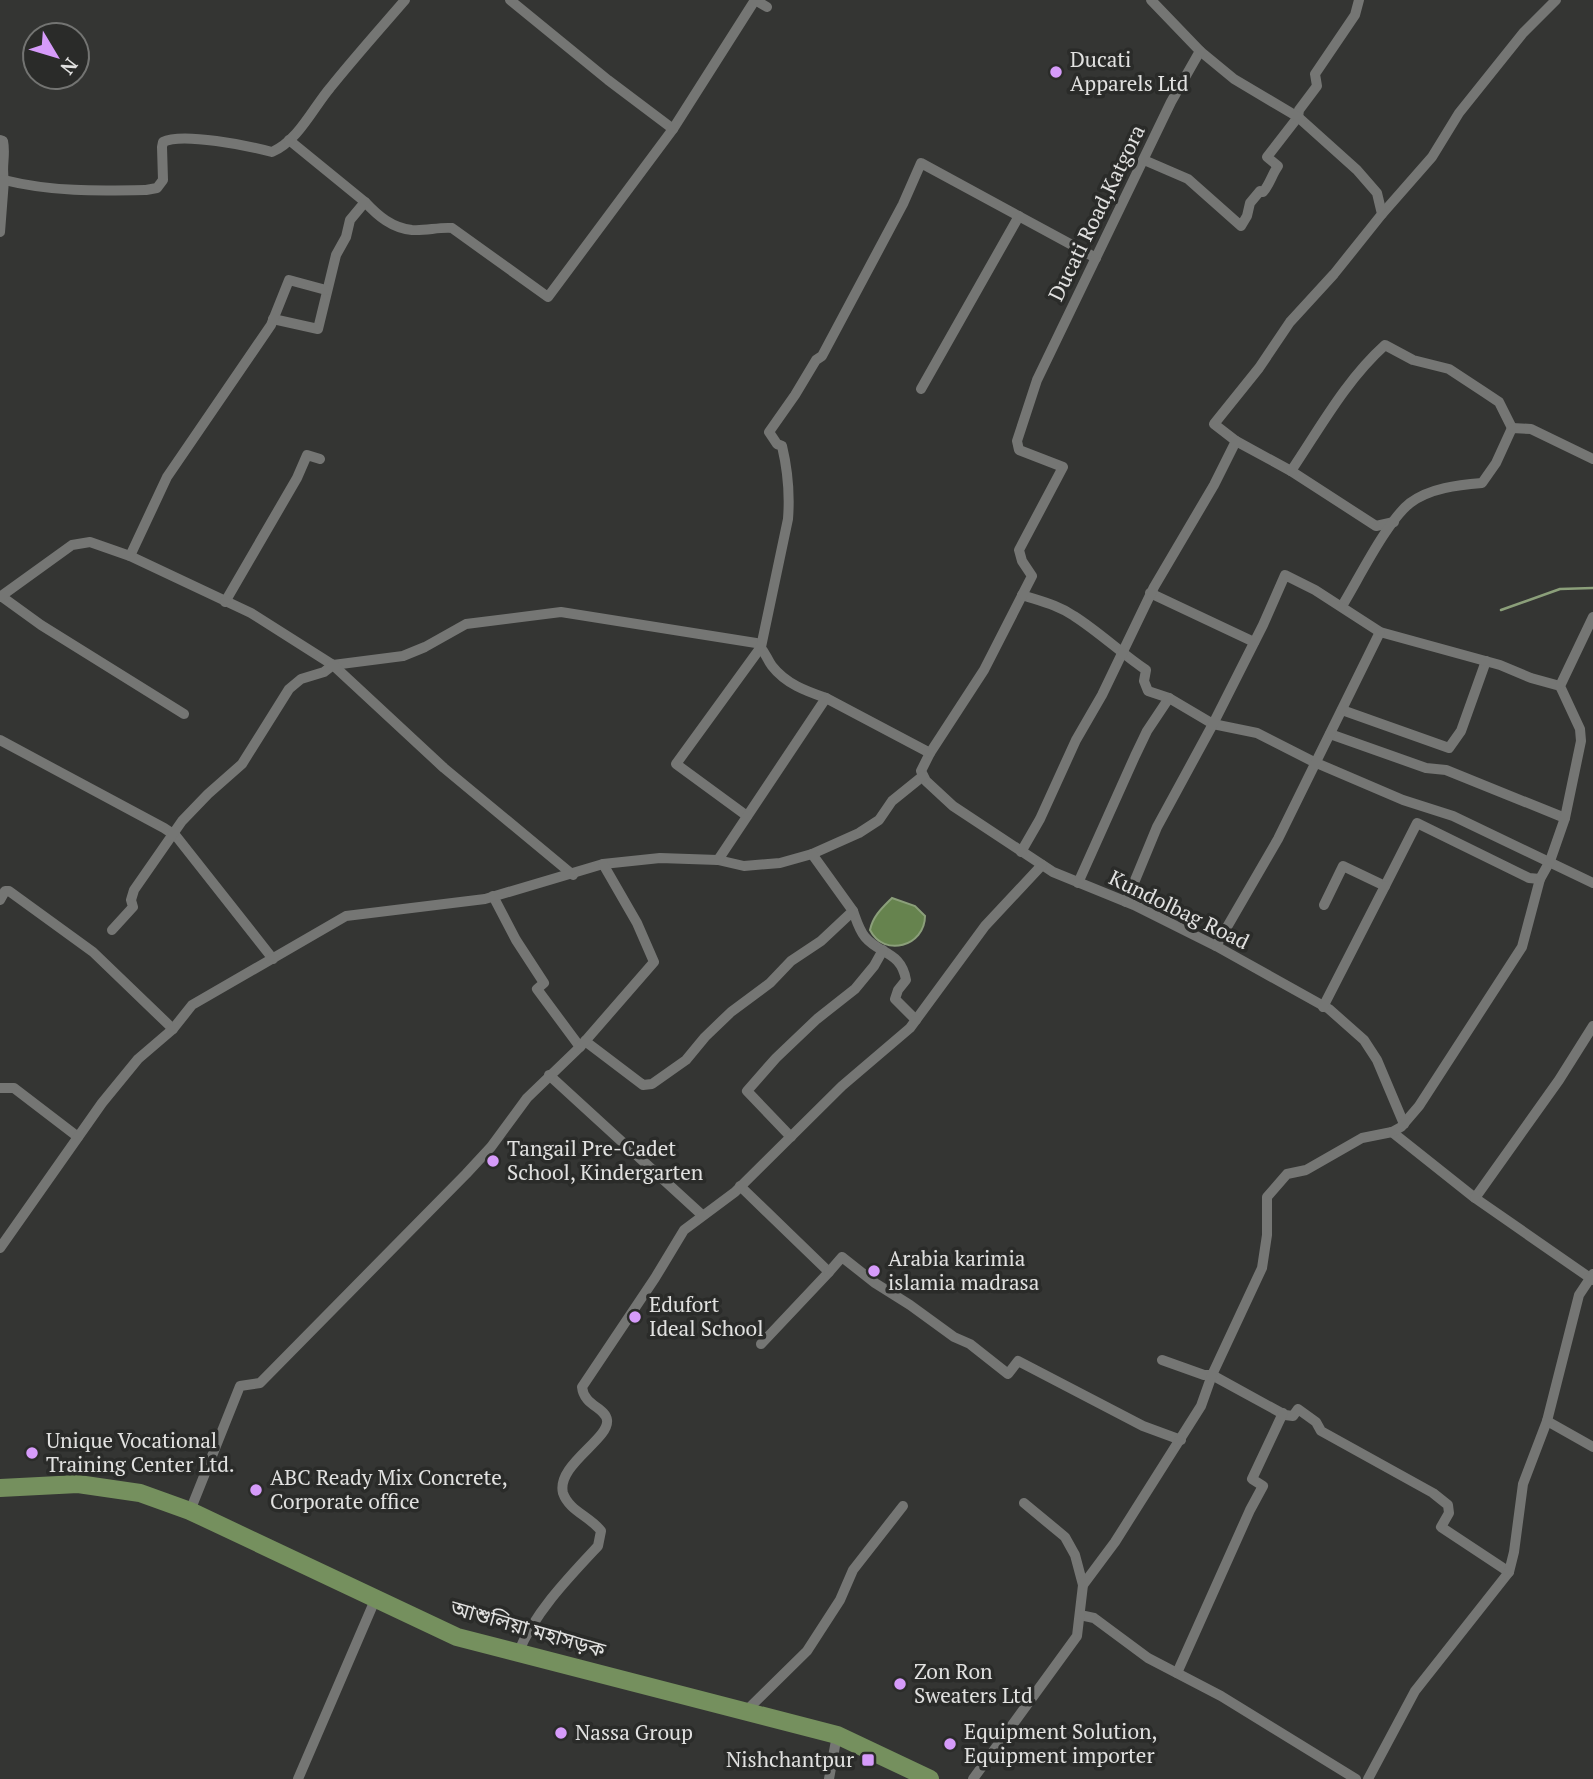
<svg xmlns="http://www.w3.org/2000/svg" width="1593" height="1779" font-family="'PT Serif','Noto Sans Bengali',serif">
	<rect width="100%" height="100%" fill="#343533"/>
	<path fill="#66834e" stroke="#8b9f7a" stroke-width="2" d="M 892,898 L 915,906 L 925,916 C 925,946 884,958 870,930 C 873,916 882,908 892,898 Z"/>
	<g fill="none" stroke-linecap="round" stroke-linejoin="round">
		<path stroke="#8b9f7a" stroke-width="2.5" d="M 1501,610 L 1560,589 L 1593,588"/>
		<g stroke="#757674" stroke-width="10">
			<path d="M 510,0 L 608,80 L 673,129"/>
			<path d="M 0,140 L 3,141 C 6,155 1,166 4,180 C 52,192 97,191 146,190 L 157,188 L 163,180 L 162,147 L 163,142 C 182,132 250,146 272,152 C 298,141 313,108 330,88 C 354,58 380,29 405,0"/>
			<path d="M 1144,160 L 1188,179 L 1241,226 L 1247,216 L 1250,203 L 1260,191 L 1263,192 C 1270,184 1272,174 1278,166 L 1267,157 L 1298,117 L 1299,110 L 1317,86 L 1315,74 L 1355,15 L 1359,0"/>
			<path d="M 365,202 C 378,216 392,228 412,230 C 426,231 438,227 452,228 L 548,297 L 673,129 L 755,0 L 767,7"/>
			<path d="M 1382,214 L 1432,157 L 1459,113 L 1523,33 L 1556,0"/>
			<path d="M 0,232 L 4,180"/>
			<path d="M 273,319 L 318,329 L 336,255 L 346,237 L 350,220 L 365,202 L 289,140"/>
			<path d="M 921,389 L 1019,216"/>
			<path d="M 1236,441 L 1291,471 L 1376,526 L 1394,522"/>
			<path d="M 1291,471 C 1320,428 1346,380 1385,345 L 1413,360 L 1449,369 L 1484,392 L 1499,402 L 1512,428"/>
			<path d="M 130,556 L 167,477 L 271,325 L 289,280 L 326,290"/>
			<path d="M 1150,593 L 1254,642"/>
			<path d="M 1022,595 C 1040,601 1058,605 1074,616 C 1099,632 1121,653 1146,670 L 1144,681 L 1148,691 L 1169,698 L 1213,724 L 1257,733 L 1314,762 L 1403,800 L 1453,816 L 1593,883"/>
			<path d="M 1,596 L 41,625 L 184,714"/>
			<path d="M 0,597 L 72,545 L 90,542 L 130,556 L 251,613 L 333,665 L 403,656 L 425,647 L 466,624 L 561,612 L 756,643 C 765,650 766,658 772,666 C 786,684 806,691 826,698"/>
			<path d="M 225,602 L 297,478 L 307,455 L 320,459"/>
			<path d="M 1342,606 C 1358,580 1387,521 1410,503 C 1430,488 1458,485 1482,483 L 1496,463 L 1512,428 L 1531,429 L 1593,459"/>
			<path d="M 1342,710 L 1449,748 L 1461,731 L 1486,661"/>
			<path d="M 1330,734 L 1426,768 L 1446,770 L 1565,818"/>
			<path d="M 0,740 L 164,828 L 176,836 L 273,959"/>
			<path d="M 930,753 L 921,771 L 926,781 L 953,806 L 1053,872 L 1134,905 L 1216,946 L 1329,1009 L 1364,1040 L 1377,1060 L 1404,1124"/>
			<path d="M 747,816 L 676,764 L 761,647 L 788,519 C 790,493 788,471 782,446 L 777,444 L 769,432 L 795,395 L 816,360 L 822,356 L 903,204 L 921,163 L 1096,258"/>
			<path d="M 1021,852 L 1040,819 L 1076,740 L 1102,695 L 1154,587 L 1214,485 L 1236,441 L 1214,424 L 1259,368 L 1290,322 L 1334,274 L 1382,214 L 1377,193 L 1357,170 L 1298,117 L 1234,79 L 1200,51"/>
			<path d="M 718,860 L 744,866 L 780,863 L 812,854 L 859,833 L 879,820 L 892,801 L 923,776"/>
			<path d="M 1078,883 L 1135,756 L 1147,731 L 1169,698"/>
			<path d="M 493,896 L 516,940 L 544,983 L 537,989 L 580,1047"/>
			<path d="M 0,900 L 5,891 L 9,891 L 93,952 L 173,1029"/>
			<path d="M 1126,902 L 1157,827 L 1213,724 L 1263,625 L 1285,575 L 1315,590 L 1380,632 L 1500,665 L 1531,678 L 1560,686"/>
			<path d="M 1324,905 L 1343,866 L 1385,886 L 1417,823 L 1529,878 L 1540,879"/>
			<path d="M 853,911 C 856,919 859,930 865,937 C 880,955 901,951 906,980 L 898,990 L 895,999 L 916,1020"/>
			<path d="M 112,930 L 133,907 L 131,900 L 134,890 L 182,821 L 208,794 L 242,764 L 289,689 L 301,679 L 324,672 L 333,665 L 444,768 L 573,875"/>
			<path d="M 1216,946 L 1278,839 L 1380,632"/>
			<path d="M 1323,1007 L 1385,886"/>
			<path d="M 585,1041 L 643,1085 L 652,1084 L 686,1060 L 705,1037 L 731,1012 L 770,983 L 791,961 L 821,941 L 853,911 L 812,854"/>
			<path d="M 549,1075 L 702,1215"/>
			<path d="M 0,1088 L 14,1088 L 78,1137"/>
			<path d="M 1392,1132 L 1475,1198 L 1593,1280"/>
			<path d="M 791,1137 L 747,1091 L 776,1058 L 817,1019 L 855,989 L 874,966 L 883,950"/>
			<path d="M 740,1186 L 829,1272 L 761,1344"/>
			<path d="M 1475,1198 L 1559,1080 L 1593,1026"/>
			<path d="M 0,1248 L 102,1103 L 138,1059 L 173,1029 L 192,1005 L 346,916 L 485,899 L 603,864 L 660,858 L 718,860 L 826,698 L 930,753 L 984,670 L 1032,576 L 1022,561 L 1019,550 L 1063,467 L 1019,450 L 1017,441 L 1037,380 L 1171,102 L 1200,51 L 1151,0"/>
			<path d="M 829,1272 L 842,1257 L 875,1283 L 910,1305 L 954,1337 L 970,1344 L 1008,1374 L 1018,1361 L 1143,1426 L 1181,1440"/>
			<path d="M 1162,1360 L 1204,1375 L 1212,1375 L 1285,1415 L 1293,1416 L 1298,1409 L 1316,1422 L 1321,1431 L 1433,1493 L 1448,1505 L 1449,1513 L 1441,1527 L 1509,1572"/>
			<path d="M 1547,1421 L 1593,1447"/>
			<path d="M 1024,1503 L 1065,1537 L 1075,1555 L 1083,1585"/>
			<path d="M 190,1511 L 240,1386 L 260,1383 L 466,1174 L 491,1147 L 527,1098 L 580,1047 L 654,962 L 637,923 L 603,864"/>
			<path d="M 1080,1615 L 1094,1618 L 1148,1658 L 1221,1696 L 1356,1779"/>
			<path d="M 518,1653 C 535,1612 568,1578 598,1546 L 601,1531 C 591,1517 569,1511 563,1493 C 556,1465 610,1439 607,1420 C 605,1407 584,1406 582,1387 L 655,1278 L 684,1230 L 735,1192 L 842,1086 L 910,1028 L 985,926 L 1042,865"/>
			<path d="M 1177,1673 L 1250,1510 L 1263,1486 L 1252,1479 L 1283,1413"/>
			<path d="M 746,1711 L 807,1651 L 840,1600 L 853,1570 L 903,1506"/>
			<path d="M 298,1779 L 375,1600"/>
			<path d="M 829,1779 L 837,1735"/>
			<path d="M 973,1779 L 1077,1636 L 1083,1585 L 1115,1542 L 1201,1406 L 1212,1375 L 1262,1268 L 1267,1235 L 1267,1197 L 1287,1174 L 1306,1170 L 1362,1138 L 1392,1132 L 1401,1127 L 1419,1106 L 1522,947 L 1540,879 L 1550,861 L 1565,818 L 1581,741 L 1580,729 L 1560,686 L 1593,617"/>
			<path d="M 1368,1779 L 1415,1691 L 1509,1572 L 1514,1552 L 1523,1484 L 1547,1421 L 1579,1295 L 1593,1274"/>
		</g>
		<path stroke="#75905e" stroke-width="18" d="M 0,1488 L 78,1484 L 140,1493 L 190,1511 L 457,1637 L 837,1735 L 930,1779"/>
	</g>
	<g fill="#d69bfa" stroke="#2a2b29" stroke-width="2.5">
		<circle cx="1056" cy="72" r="7"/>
		<circle cx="493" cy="1161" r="7"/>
		<circle cx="874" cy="1271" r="7"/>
		<circle cx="635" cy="1317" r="7"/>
		<circle cx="32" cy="1453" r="7"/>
		<circle cx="256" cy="1490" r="7"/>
		<circle cx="900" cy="1684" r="7"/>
		<circle cx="561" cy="1733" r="7"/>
		<circle cx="950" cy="1744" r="7"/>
		<rect x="861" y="1753" width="14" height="14" rx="3.5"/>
	</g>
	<g text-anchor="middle" stroke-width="7" stroke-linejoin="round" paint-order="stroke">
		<g font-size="21" fill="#e1e1e0" stroke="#2a2b29" text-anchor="start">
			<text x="1070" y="67">Ducati<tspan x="1070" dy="24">Apparels Ltd</tspan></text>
			<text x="507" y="1156">Tangail Pre-Cadet<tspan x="507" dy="24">School, Kindergarten</tspan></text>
			<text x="888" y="1266">Arabia karimia<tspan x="888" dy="24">islamia madrasa</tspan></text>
			<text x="649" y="1312">Edufort<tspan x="649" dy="24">Ideal School</tspan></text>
			<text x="46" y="1448">Unique Vocational<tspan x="46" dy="24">Training Center Ltd.</tspan></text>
			<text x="270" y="1485">ABC Ready Mix Concrete,<tspan x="270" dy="24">Corporate office</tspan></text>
			<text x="914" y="1679">Zon Ron<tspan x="914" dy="24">Sweaters Ltd</tspan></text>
			<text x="964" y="1739">Equipment Solution,<tspan x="964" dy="24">Equipment importer</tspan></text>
			<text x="575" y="1740">Nassa Group</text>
			<text x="854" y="1767" text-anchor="end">Nishchantpur</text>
		</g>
		<g font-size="21" fill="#e1e1e0" stroke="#2a2b29">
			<text transform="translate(1097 213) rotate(-64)" y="7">Ducati Road,Katgora</text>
			<text transform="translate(1179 910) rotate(26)" y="7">Kundolbag Road</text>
			<text transform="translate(528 1629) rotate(16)" y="7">আশুলিয়া মহাসড়ক</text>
		</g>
	</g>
	<g transform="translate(56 56) rotate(128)"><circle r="33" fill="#2a2b29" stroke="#737472" stroke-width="2"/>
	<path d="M0-5L12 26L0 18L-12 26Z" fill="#d69bfa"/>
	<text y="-10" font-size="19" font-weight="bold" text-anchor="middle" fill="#e1e1e0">N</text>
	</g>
</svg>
